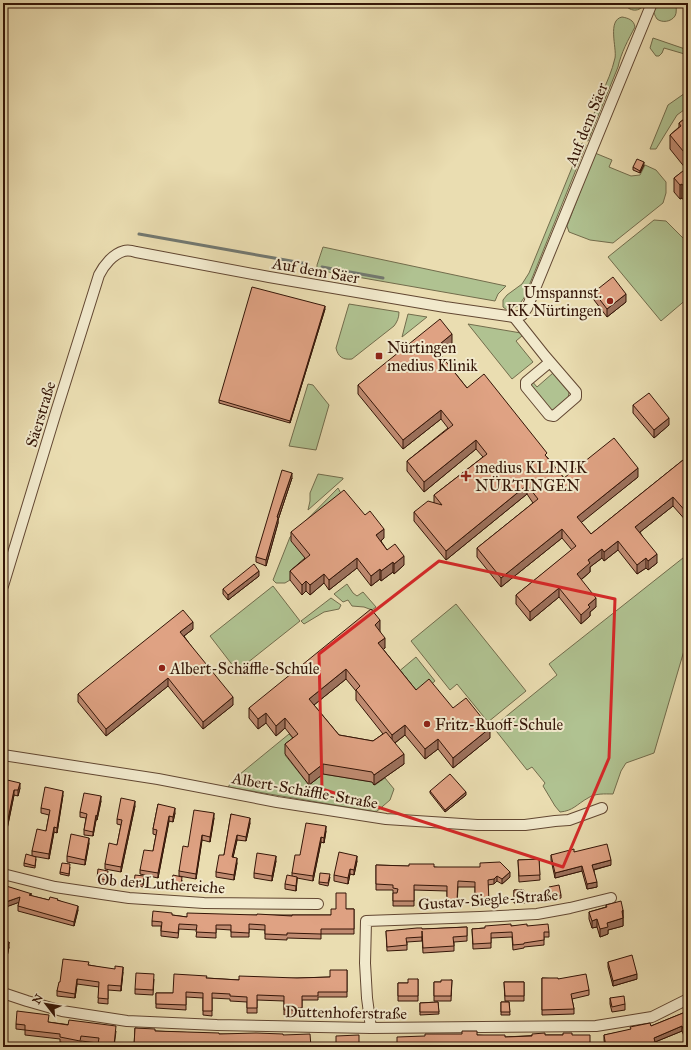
<svg xmlns="http://www.w3.org/2000/svg" width="691" height="1050" font-family="'IM FELL Great Primer',serif">
	<rect width="100%" height="100%" fill="#eaddb1"/>
	<filter id="stains"><feTurbulence type="fractalNoise" baseFrequency=".005" numOctaves="4"/><feColorMatrix values="0 0 0 0 .2 0 0 0 0 .09 0 0 0 0 .02 0 0 0 .5 -.17"/></filter>
	<radialGradient id="worn" r=".72"><stop offset=".6" stop-color="#630" stop-opacity="0"/><stop offset="1" stop-color="#630" stop-opacity=".3"/></radialGradient>
	<g fill="#b0c291" stroke="#726c4c">
		<path d="M 623,3 L 646,3 C 639,13 630,12 623,3 Z"/>
		<path d="M 656,3 L 676,3 C 676,7 677,13 675,16 C 671,22 662,23 657,19 C 655,16 654,13 653,10 Z"/>
		<path d="M 622,17 C 628,18 634,20 635,27 C 628,40 621,53 618,67 L 588,141 L 584,139 C 590,124 596,108 602,93 C 607,82 612,71 615,58 C 617,48 607,20 622,17 Z"/>
		<path d="M 653,38 L 688,50 L 688,55 L 664,48 L 662,53 L 659,56 L 656,56 L 650,48 Z"/>
		<path d="M 688,91 L 688,107 L 677,115 L 656,149 L 650,149 L 668,105 Z"/>
		<path d="M 582,143 L 586,145 L 524,298 L 518,306 L 507,310 L 503,307 L 503,300 L 507,295 L 522,284 L 529,273 Z"/>
		<path d="M 595,153 L 612,160 L 609,167 L 631,176 L 640,175 L 645,165 L 656,170 L 666,182 L 666,193 L 663,203 L 613,243 L 590,240 L 569,232 L 567,226 Z"/>
		<path d="M 654,220 L 666,221 L 688,243 L 688,298 L 661,321 L 608,257 Z"/>
		<path d="M 323,247 L 506,286 L 498,294 L 495,301 L 317,270 L 317,265 Z"/>
		<path d="M 349,304 L 399,312 C 399,318 397,322 394,326 L 352,359 C 343,360 338,357 336,348 Z"/>
		<path d="M 408,314 L 427,317 L 402,337 Z"/>
		<path d="M 468,324 L 521,333 L 523,335 L 516,341 L 533,362 L 512,379 Z"/>
		<path d="M 553,373 L 569,392 L 568,399 L 554,410 L 547,409 L 530,387 L 531,380 L 537,387 Z"/>
		<path d="M 308,384 L 313,385 L 329,405 L 316,450 L 289,446 Z"/>
		<path d="M 318,474 L 343,478 L 343,479 L 308,510 L 310,501 L 310,493 Z"/>
		<path d="M 338,488 L 344,499 L 320,578 L 290,580 L 285,583 L 276,583 L 273,580 L 290,537 Z"/>
		<path d="M 688,554 L 688,637 L 654,753 L 626,763 L 621,771 L 613,794 C 605,794 595,793 588,798 C 577,804 573,811 560,812 L 555,806 L 543,786 L 545,783 L 532,767 L 527,770 L 493,727 L 557,675 L 549,664 Z"/>
		<path d="M 347,584 L 353,593 L 357,596 L 363,592 L 376,607 L 372,610 L 364,607 L 352,606 L 348,600 L 343,602 L 334,594 Z"/>
		<path d="M 273,586 L 300,621 L 237,671 L 210,636 Z"/>
		<path d="M 331,598 L 341,605 L 339,609 L 324,612 L 304,624 L 301,621 Z"/>
		<path d="M 456,604 L 526,691 L 488,722 L 457,684 L 450,690 L 411,641 Z"/>
		<path d="M 416,657 L 435,681 L 416,697 L 397,673 Z"/>
		<path d="M 289,734 L 298,744 L 285,755 L 309,785 L 323,774 L 372,782 L 375,785 L 385,778 L 394,789 L 390,800 L 376,812 L 228,787 L 234,779 Z"/>
	</g>
	<g fill="none" stroke-linecap="round" stroke-linejoin="round">
		<g stroke="#727870" stroke-width="3">
			<path d="M 139,234 L 308,264"/>
			<path d="M 322,267 L 383,278"/>
		</g>
		<g stroke="#624732" stroke-width="12">
			<g id="minor">
				<path d="M 514,317 L 545,356 L 576,392 L 576,397 L 554,416 L 549,415 L 526,387 L 526,382 L 550,362"/>
				<path d="M 3,586 L 56,412 L 99,275 C 104,265 113,254 124,251 C 127,250 133,251 136,252 L 269,277 L 445,307 L 514,317 L 522,315 L 527,308 L 652,3"/>
				<path d="M 3,755 L 158,779 L 277,802 L 386,819 L 477,825 L 525,825 L 555,821 L 569,820 L 602,808"/>
				<path d="M 3,874 L 55,887 L 129,898 L 204,903 L 318,904"/>
				<path d="M 3,993 L 27,1001 L 62,1011 L 127,1021 L 217,1025 L 371,1028 L 596,1026 L 652,1017 L 688,999"/>
				<path d="M 371,1028 L 367,998 L 365,963 L 366,921 L 480,917 L 537,914 L 570,908 L 611,898"/>
			</g>
		</g>
		<use href="#minor" stroke="#f1e9cc" stroke-width="10"/>
	</g>
	<g fill="#c08b71" stroke="#341507" fill-rule="evenodd">
		<path d="M 688,116 L 688,206 L 682,198 L 680,199 L 674,192 L 674,178 L 686,169 L 670,149 L 670,135 L 679,127 L 679,123 Z"/>
		<path d="M 644,165 L 640,173 L 633,170 L 633,167 Z"/>
		<path d="M 594,292 L 626,302 L 607,317 L 594,300 Z"/>
		<path d="M 325,309 L 290,423 L 219,403 L 219,400 Z"/>
		<path d="M 452,343 L 439,353 L 467,388 L 547,457 L 564,478 L 638,477 L 581,522 L 591,534 L 688,456 L 688,523 L 673,506 L 640,532 L 657,563 L 648,570 L 646,568 L 637,574 L 618,550 L 604,561 L 602,558 L 590,567 L 590,572 L 581,580 L 596,607 L 590,612 L 590,616 L 581,624 L 559,597 L 530,621 L 516,604 L 516,595 L 572,550 L 562,538 L 501,587 L 477,557 L 477,548 L 533,503 L 527,494 L 446,560 L 414,521 L 414,512 L 434,503 L 434,495 L 483,457 L 476,449 L 424,492 L 407,471 L 407,461 L 448,428 L 441,419 L 403,449 L 358,394 L 358,385 Z"/>
		<path d="M 633,405 L 669,425 L 654,438 L 633,413 Z"/>
		<path d="M 292,478 L 278,520 L 278,523 L 266,566 L 256,562 L 256,557 Z"/>
		<path d="M 291,532 L 384,538 L 381,541 L 387,550 L 404,565 L 394,574 L 393,572 L 381,581 L 380,579 L 371,586 L 357,568 L 329,590 L 324,583 L 310,595 L 306,591 L 302,595 L 290,580 L 290,571 L 305,558 L 291,541 Z"/>
		<path d="M 259,576 L 228,600 L 223,594 L 223,589 Z"/>
		<path d="M 193,629 L 184,636 L 233,705 L 203,729 L 168,686 L 106,736 L 78,702 L 78,694 Z"/>
		<path d="M 380,631 L 385,648 L 383,649 L 416,690 L 453,708 L 490,738 L 453,768 L 438,749 L 425,759 L 405,735 L 395,743 L 404,764 L 374,785 L 372,782 L 323,774 L 309,785 L 285,754 L 285,744 L 293,738 L 285,728 L 276,736 L 266,723 L 258,729 L 249,718 L 249,708 ZM 346,679 L 356,691 L 356,700 L 383,734 L 373,741 L 339,735 L 314,705 Z"/>
		<path d="M 3,779 L 20,788 L 18,796 L 14,795 L 6,834 L 3,833 Z"/>
		<path d="M 430,791 L 466,795 L 445,812 L 430,793 Z"/>
		<path d="M 63,795 L 57,833 L 54,832 L 49,859 L 32,856 L 32,851 L 46,831 L 49,815 L 41,813 L 41,808 Z"/>
		<path d="M 101,801 L 97,820 L 96,820 L 93,836 L 84,835 L 84,830 L 86,818 L 80,817 L 80,812 Z"/>
		<path d="M 158,804 L 175,813 L 173,822 L 169,821 L 158,878 L 140,874 L 140,870 L 153,851 L 156,835 L 153,834 L 153,829 Z"/>
		<path d="M 135,806 L 121,872 L 105,869 L 105,864 L 117,845 L 121,825 L 117,824 L 117,819 Z"/>
		<path d="M 231,814 L 250,823 L 246,841 L 237,840 L 233,857 L 237,863 L 234,880 L 216,877 L 216,872 L 224,855 Z"/>
		<path d="M 214,818 L 210,842 L 202,840 L 196,879 L 179,876 L 179,871 L 188,847 Z"/>
		<path d="M 326,831 L 324,843 L 321,842 L 313,881 L 297,878 L 296,891 L 285,889 L 285,884 L 292,876 L 292,873 L 300,855 Z"/>
		<path d="M 89,843 L 85,865 L 67,862 L 67,856 Z"/>
		<path d="M 574,852 L 611,865 L 594,870 L 597,887 L 587,889 L 582,871 L 555,878 L 551,860 L 551,855 Z"/>
		<path d="M 36,859 L 35,868 L 24,866 L 24,863 Z"/>
		<path d="M 539,859 L 540,880 L 519,882 L 518,860 Z"/>
		<path d="M 276,861 L 272,881 L 254,878 L 254,873 Z"/>
		<path d="M 357,861 L 354,875 L 350,874 L 348,884 L 334,881 L 334,875 Z"/>
		<path d="M 376,865 L 434,867 L 510,877 L 502,884 L 497,881 L 494,884 L 488,885 L 489,906 L 475,906 L 475,887 L 458,887 L 457,905 L 447,905 L 447,891 L 414,890 L 414,906 L 393,906 L 393,890 L 376,890 Z"/>
		<path d="M 70,867 L 69,876 L 60,874 L 60,872 Z"/>
		<path d="M 108,874 L 107,883 L 97,881 L 97,878 Z"/>
		<path d="M 330,877 L 328,886 L 319,884 L 319,882 Z"/>
		<path d="M 144,879 L 143,887 L 134,885 L 134,883 Z"/>
		<path d="M 182,880 L 181,889 L 171,887 L 171,885 Z"/>
		<path d="M 3,885 L 32,896 L 49,900 L 58,900 L 78,910 L 74,926 L 18,911 L 18,906 L 19,902 L 3,908 Z"/>
		<path d="M 549,887 L 561,895 L 561,898 L 551,900 Z"/>
		<path d="M 514,890 L 524,890 L 525,903 L 514,903 Z"/>
		<path d="M 606,905 L 623,910 L 623,926 L 608,930 L 608,934 L 600,937 L 597,927 L 592,928 L 589,919 L 589,912 L 606,907 Z"/>
		<path d="M 346,909 L 354,909 L 354,934 L 321,934 L 321,939 L 287,938 L 287,940 L 265,939 L 265,930 L 249,929 L 249,937 L 231,937 L 231,930 L 216,929 L 216,938 L 196,937 L 197,930 L 179,929 L 178,938 L 161,936 L 161,926 L 152,926 L 152,921 L 172,915 L 187,917 L 257,915 L 331,915 Z"/>
		<path d="M 511,926 L 527,926 L 549,932 L 549,937 L 544,937 L 544,945 L 524,947 L 524,948 L 513,950 L 512,937 L 491,938 L 491,948 L 473,949 L 472,929 Z"/>
		<path d="M 467,927 L 467,941 L 454,942 L 454,951 L 423,953 L 422,936 L 422,941 L 407,942 L 407,950 L 387,951 L 386,931 Z"/>
		<path d="M 3,941 L 9,947 L 6,962 L 3,962 Z"/>
		<path d="M 608,962 L 637,979 L 613,986 L 608,967 Z"/>
		<path d="M 89,965 L 123,972 L 121,991 L 108,990 L 108,1004 L 98,1003 L 99,987 L 77,984 L 75,998 L 57,996 L 57,991 L 60,982 Z"/>
		<path d="M 347,970 L 347,997 L 318,997 L 318,1000 L 302,1000 L 302,1013 L 293,1013 L 293,1015 L 284,1015 L 284,1001 L 257,1000 L 257,1013 L 247,1013 L 247,1002 L 230,1001 L 230,999 L 212,998 L 212,1016 L 203,1015 L 203,998 L 186,997 L 186,1010 L 156,1008 L 156,993 L 173,993 L 206,978 L 239,980 L 330,977 Z"/>
		<path d="M 542,978 L 558,979 L 589,990 L 589,995 L 572,999 L 574,1009 L 574,1014 L 542,1015 Z"/>
		<path d="M 154,979 L 153,995 L 135,994 L 135,989 Z"/>
		<path d="M 418,979 L 418,1001 L 398,1001 L 398,983 L 408,983 Z"/>
		<path d="M 452,980 L 451,1001 L 434,1001 L 434,982 L 441,982 Z"/>
		<path d="M 504,982 L 524,982 L 524,1001 L 505,1001 Z"/>
		<path d="M 610,998 L 625,1004 L 625,1010 L 612,1012 L 610,1004 Z"/>
		<path d="M 438,1002 L 439,1014 L 420,1015 L 420,1003 Z"/>
		<path d="M 501,1002 L 509,1002 L 510,1015 L 501,1015 Z"/>
		<path d="M 688,1011 L 688,1034 L 684,1036 L 682,1031 L 655,1042 L 655,1047 L 605,1047 L 604,1040 L 604,1035 L 651,1026 Z"/>
		<path d="M 48,1022 L 116,1031 L 114,1047 L 98,1047 L 98,1043 L 81,1041 L 80,1046 L 60,1042 L 60,1039 L 25,1035 L 25,1030 L 16,1029 L 16,1024 Z"/>
		<path d="M 135,1028 L 155,1031 L 219,1034 L 283,1035 L 311,1047 L 134,1047 Z"/>
		<path d="M 477,1035 L 505,1037 L 545,1035 L 572,1035 L 590,1047 L 397,1047 Z"/>
	</g>
	<g fill="#9c715c" stroke="#341507">
		<path d="M 644,162 L 644,165 L 640,173 L 640,171 Z"/>
		<path d="M 682,184 L 682,198 L 680,199 L 680,185 Z"/>
		<path d="M 626,294 L 626,302 L 607,317 L 607,309 Z"/>
		<path d="M 325,306 L 325,309 L 290,423 L 290,421 Z"/>
		<path d="M 452,334 L 452,343 L 435,357 L 435,348 Z"/>
		<path d="M 441,410 L 441,419 L 403,449 L 403,440 Z"/>
		<path d="M 669,418 L 669,425 L 654,438 L 654,430 Z"/>
		<path d="M 476,440 L 476,449 L 424,492 L 424,482 Z"/>
		<path d="M 638,468 L 638,477 L 577,526 L 577,517 Z"/>
		<path d="M 292,473 L 292,478 L 278,520 L 278,523 L 266,566 L 266,560 L 277,517 Z"/>
		<path d="M 527,485 L 527,494 L 446,560 L 446,551 Z"/>
		<path d="M 673,497 L 673,506 L 635,536 L 635,527 Z"/>
		<path d="M 384,529 L 384,538 L 376,545 L 376,535 Z"/>
		<path d="M 562,529 L 562,538 L 501,587 L 501,578 Z"/>
		<path d="M 618,541 L 618,550 L 604,561 L 604,552 Z"/>
		<path d="M 602,549 L 602,558 L 590,567 L 590,572 L 577,583 L 577,574 L 588,560 Z"/>
		<path d="M 657,554 L 657,563 L 648,570 L 648,561 Z"/>
		<path d="M 404,556 L 404,565 L 394,574 L 394,564 Z"/>
		<path d="M 357,558 L 357,568 L 329,590 L 329,580 Z"/>
		<path d="M 646,558 L 646,568 L 637,574 L 637,565 Z"/>
		<path d="M 393,562 L 393,572 L 381,581 L 381,571 Z"/>
		<path d="M 380,569 L 380,579 L 371,586 L 371,576 Z"/>
		<path d="M 259,571 L 259,576 L 228,600 L 228,595 Z"/>
		<path d="M 324,574 L 324,583 L 310,595 L 310,585 Z"/>
		<path d="M 306,581 L 306,591 L 302,595 L 302,585 Z"/>
		<path d="M 559,588 L 559,597 L 530,621 L 530,612 Z"/>
		<path d="M 596,598 L 596,607 L 590,612 L 590,616 L 581,624 L 581,615 L 588,605 Z"/>
		<path d="M 380,620 L 380,631 L 375,635 L 375,625 Z"/>
		<path d="M 193,622 L 193,629 L 180,639 L 180,632 Z"/>
		<path d="M 385,638 L 385,648 L 378,654 L 378,643 Z"/>
		<path d="M 346,669 L 346,679 L 309,709 L 309,699 Z"/>
		<path d="M 168,678 L 168,686 L 106,736 L 106,729 Z"/>
		<path d="M 233,697 L 233,705 L 203,729 L 203,722 Z"/>
		<path d="M 266,713 L 266,723 L 258,729 L 258,719 Z"/>
		<path d="M 285,718 L 285,728 L 276,736 L 276,726 Z"/>
		<path d="M 405,725 L 405,735 L 392,745 L 392,735 Z"/>
		<path d="M 490,728 L 490,738 L 453,768 L 453,758 Z"/>
		<path d="M 438,739 L 438,749 L 425,759 L 425,749 Z"/>
		<path d="M 404,754 L 404,764 L 374,785 L 374,775 Z"/>
		<path d="M 323,764 L 323,774 L 309,785 L 309,775 Z"/>
		<path d="M 20,783 L 20,788 L 18,796 L 18,790 Z"/>
		<path d="M 14,790 L 14,795 L 6,834 L 6,829 Z"/>
		<path d="M 63,791 L 63,795 L 57,833 L 57,828 Z"/>
		<path d="M 466,792 L 466,795 L 445,812 L 445,810 Z"/>
		<path d="M 101,796 L 101,801 L 97,820 L 97,816 Z"/>
		<path d="M 135,801 L 135,806 L 121,872 L 121,867 Z"/>
		<path d="M 175,808 L 175,813 L 173,822 L 173,817 Z"/>
		<path d="M 214,813 L 214,818 L 210,842 L 210,837 Z"/>
		<path d="M 96,815 L 96,820 L 93,836 L 93,832 Z"/>
		<path d="M 169,816 L 169,821 L 158,878 L 158,873 Z"/>
		<path d="M 250,818 L 250,823 L 246,841 L 246,837 Z"/>
		<path d="M 326,826 L 326,831 L 324,843 L 324,838 Z"/>
		<path d="M 54,827 L 54,832 L 49,859 L 49,854 Z"/>
		<path d="M 202,835 L 202,840 L 196,879 L 196,874 Z"/>
		<path d="M 237,835 L 237,840 L 232,862 L 232,857 Z"/>
		<path d="M 321,837 L 321,842 L 313,881 L 313,876 Z"/>
		<path d="M 89,838 L 89,843 L 85,865 L 85,860 Z"/>
		<path d="M 276,856 L 276,861 L 272,881 L 272,876 Z"/>
		<path d="M 357,856 L 357,861 L 354,875 L 354,870 Z"/>
		<path d="M 237,858 L 237,863 L 234,880 L 234,875 Z"/>
		<path d="M 611,860 L 611,865 L 592,870 L 592,865 Z"/>
		<path d="M 582,866 L 582,871 L 555,878 L 555,873 Z"/>
		<path d="M 350,869 L 350,874 L 348,884 L 348,878 Z"/>
		<path d="M 510,872 L 510,877 L 502,884 L 502,879 Z"/>
		<path d="M 497,876 L 497,881 L 494,884 L 494,879 Z"/>
		<path d="M 297,877 L 297,882 L 296,891 L 296,886 Z"/>
		<path d="M 597,882 L 597,887 L 587,889 L 587,884 Z"/>
		<path d="M 20,897 L 20,902 L 3,908 L 3,903 Z"/>
		<path d="M 78,906 L 78,910 L 74,926 L 74,922 Z"/>
		<path d="M 623,910 L 623,918 L 622,911 Z"/>
		<path d="M 623,918 L 623,926 L 608,930 L 608,934 L 600,937 L 600,929 L 607,923 Z"/>
		<path d="M 597,919 L 597,927 L 592,928 L 592,921 Z"/>
		<path d="M 9,942 L 9,947 L 6,962 L 6,957 Z"/>
		<path d="M 123,967 L 123,972 L 121,991 L 121,986 Z"/>
		<path d="M 637,974 L 637,979 L 613,986 L 613,981 Z"/>
		<path d="M 77,979 L 77,984 L 75,998 L 75,994 Z"/>
		<path d="M 682,1026 L 682,1031 L 655,1042 L 655,1047 L 635,1047 L 654,1038 Z"/>
		<path d="M 688,1029 L 688,1034 L 684,1036 L 684,1031 Z"/>
	</g>
	<g fill="#dfa283" stroke="#341507">
		<path d="M 688,116 L 688,157 L 670,135 L 681,126 L 679,123 Z"/>
		<path d="M 637,159 L 644,162 L 640,171 L 633,167 Z"/>
		<path d="M 688,167 L 688,192 L 682,184 L 680,185 L 674,178 Z"/>
		<path d="M 613,277 L 626,294 L 607,309 L 594,292 Z"/>
		<path d="M 252,287 L 325,306 L 290,421 L 219,400 Z"/>
		<path d="M 440,319 L 452,334 L 435,348 L 467,388 L 484,374 L 547,453 L 545,455 L 564,478 L 614,438 L 638,468 L 577,517 L 591,534 L 688,456 L 688,514 L 673,497 L 635,527 L 657,554 L 648,561 L 646,558 L 637,565 L 618,541 L 604,552 L 602,549 L 588,560 L 590,563 L 577,574 L 596,598 L 588,605 L 590,607 L 581,615 L 559,588 L 530,612 L 516,595 L 576,546 L 562,529 L 501,578 L 477,548 L 538,499 L 527,485 L 446,551 L 414,512 L 428,501 L 442,505 L 434,495 L 487,454 L 476,440 L 424,482 L 407,461 L 453,425 L 441,410 L 403,440 L 358,385 Z"/>
		<path d="M 649,393 L 669,418 L 654,430 L 633,405 Z"/>
		<path d="M 282,470 L 292,473 L 277,517 L 278,518 L 266,560 L 256,557 Z"/>
		<path d="M 344,490 L 365,515 L 370,511 L 384,529 L 376,535 L 387,550 L 395,544 L 404,556 L 394,564 L 393,562 L 381,571 L 380,569 L 371,576 L 357,558 L 329,580 L 324,574 L 310,585 L 306,581 L 302,585 L 290,571 L 310,555 L 291,532 Z"/>
		<path d="M 254,564 L 259,571 L 228,595 L 223,589 Z"/>
		<path d="M 371,609 L 380,620 L 375,625 L 385,638 L 378,643 L 416,690 L 429,679 L 453,708 L 466,698 L 490,728 L 453,758 L 438,739 L 425,749 L 405,725 L 392,735 L 356,690 L 360,686 L 346,669 L 309,699 L 339,735 L 373,741 L 386,732 L 404,754 L 374,775 L 372,772 L 323,764 L 309,775 L 285,744 L 298,734 L 285,718 L 276,726 L 266,713 L 258,719 L 249,708 Z"/>
		<path d="M 183,610 L 193,622 L 180,632 L 233,697 L 203,722 L 168,678 L 106,729 L 78,694 Z"/>
		<path d="M 450,774 L 466,792 L 445,810 L 430,791 Z"/>
		<path d="M 3,779 L 20,783 L 18,790 L 14,790 L 6,829 L 3,828 Z"/>
		<path d="M 45,787 L 63,791 L 57,828 L 54,827 L 49,854 L 32,851 L 37,829 L 46,831 L 50,810 L 41,808 Z"/>
		<path d="M 84,793 L 101,796 L 97,816 L 96,815 L 93,832 L 84,830 L 87,814 L 80,812 Z"/>
		<path d="M 121,798 L 135,801 L 121,867 L 105,864 L 109,843 L 117,845 L 122,820 L 117,819 Z"/>
		<path d="M 158,804 L 175,808 L 173,817 L 169,816 L 158,873 L 140,870 L 144,850 L 153,851 L 157,830 L 153,829 Z"/>
		<path d="M 194,810 L 214,813 L 210,837 L 202,835 L 196,874 L 179,871 L 183,846 L 188,847 Z"/>
		<path d="M 231,814 L 250,818 L 246,837 L 237,835 L 232,857 L 237,858 L 234,875 L 216,872 L 219,855 L 224,855 Z"/>
		<path d="M 306,823 L 326,826 L 324,838 L 321,837 L 313,876 L 292,873 L 295,855 L 300,855 Z"/>
		<path d="M 71,834 L 89,838 L 85,860 L 67,856 Z"/>
		<path d="M 607,844 L 611,860 L 592,865 L 597,882 L 587,884 L 582,866 L 555,873 L 551,855 L 574,849 L 574,852 Z"/>
		<path d="M 339,852 L 357,856 L 354,870 L 350,869 L 348,878 L 334,875 Z"/>
		<path d="M 257,853 L 276,856 L 272,876 L 254,873 Z"/>
		<path d="M 26,854 L 36,857 L 35,866 L 24,863 Z"/>
		<path d="M 539,859 L 540,875 L 519,876 L 518,860 Z"/>
		<path d="M 500,862 L 510,872 L 502,879 L 497,876 L 494,879 L 488,880 L 489,901 L 475,901 L 475,882 L 458,881 L 457,900 L 447,900 L 447,886 L 414,885 L 414,901 L 393,901 L 393,893 L 397,893 L 398,889 L 393,888 L 393,885 L 376,884 L 376,865 L 409,866 L 409,864 L 434,864 L 434,867 L 480,867 L 480,863 Z"/>
		<path d="M 62,863 L 70,864 L 69,874 L 60,872 Z"/>
		<path d="M 98,869 L 108,871 L 107,880 L 97,878 Z"/>
		<path d="M 320,873 L 330,874 L 328,883 L 319,882 Z"/>
		<path d="M 135,875 L 144,876 L 143,884 L 134,883 Z"/>
		<path d="M 173,875 L 182,877 L 181,886 L 171,885 Z"/>
		<path d="M 287,875 L 297,877 L 296,886 L 285,884 Z"/>
		<path d="M 3,885 L 32,894 L 29,895 L 49,900 L 50,897 L 58,899 L 57,900 L 78,906 L 74,922 L 18,906 L 20,897 L 3,903 Z"/>
		<path d="M 559,885 L 561,895 L 551,897 L 549,887 Z"/>
		<path d="M 514,890 L 524,890 L 525,900 L 514,901 Z"/>
		<path d="M 336,893 L 346,893 L 346,909 L 354,909 L 354,929 L 321,929 L 321,934 L 287,933 L 287,935 L 265,934 L 265,925 L 249,924 L 249,933 L 231,932 L 231,925 L 216,925 L 216,933 L 196,932 L 197,925 L 179,924 L 178,933 L 161,931 L 162,922 L 152,921 L 153,911 L 172,913 L 172,915 L 187,917 L 187,913 L 257,915 L 257,914 L 292,916 L 292,915 L 331,915 L 331,909 L 336,909 Z"/>
		<path d="M 621,901 L 623,910 L 622,911 L 623,918 L 607,923 L 608,927 L 600,929 L 597,919 L 592,921 L 589,912 L 607,907 L 606,905 Z"/>
		<path d="M 511,924 L 511,926 L 527,924 L 527,926 L 548,924 L 549,932 L 544,932 L 544,940 L 524,943 L 524,944 L 513,945 L 512,932 L 491,933 L 491,943 L 473,944 L 472,929 L 485,928 L 485,926 Z"/>
		<path d="M 467,927 L 467,936 L 453,937 L 454,946 L 423,948 L 422,931 L 422,937 L 406,938 L 407,945 L 387,947 L 386,931 L 417,928 L 422,928 L 422,929 Z"/>
		<path d="M 3,941 L 9,942 L 6,957 L 3,957 Z"/>
		<path d="M 632,955 L 637,974 L 613,981 L 608,962 Z"/>
		<path d="M 63,959 L 89,962 L 88,965 L 115,969 L 115,966 L 123,967 L 121,986 L 108,985 L 108,999 L 98,998 L 99,982 L 77,979 L 75,994 L 57,991 L 59,982 L 60,982 Z"/>
		<path d="M 330,970 L 347,970 L 347,992 L 318,992 L 318,996 L 302,996 L 302,1008 L 293,1008 L 293,1010 L 284,1010 L 284,996 L 257,995 L 257,1008 L 247,1008 L 247,997 L 230,996 L 230,994 L 212,993 L 212,1011 L 203,1011 L 203,993 L 186,992 L 186,1005 L 156,1004 L 156,993 L 173,993 L 174,974 L 207,976 L 206,978 L 239,980 L 239,976 L 297,978 L 330,977 Z"/>
		<path d="M 136,973 L 154,974 L 153,990 L 135,989 Z"/>
		<path d="M 586,974 L 589,990 L 571,994 L 574,1009 L 542,1010 L 542,978 L 558,978 L 558,979 Z"/>
		<path d="M 408,979 L 418,979 L 418,996 L 398,996 L 398,983 L 408,983 Z"/>
		<path d="M 441,980 L 452,980 L 451,996 L 434,996 L 434,982 L 441,982 Z"/>
		<path d="M 504,982 L 524,982 L 524,996 L 505,996 Z"/>
		<path d="M 624,996 L 625,1004 L 612,1007 L 610,998 Z"/>
		<path d="M 438,1002 L 439,1012 L 420,1012 L 420,1003 Z"/>
		<path d="M 501,1002 L 509,1002 L 510,1012 L 501,1012 Z"/>
		<path d="M 17,1011 L 49,1015 L 48,1022 L 68,1025 L 69,1020 L 116,1026 L 114,1045 L 98,1044 L 99,1038 L 81,1036 L 80,1041 L 60,1037 L 60,1034 L 25,1030 L 25,1025 L 16,1024 Z"/>
		<path d="M 688,1011 L 688,1029 L 684,1031 L 682,1026 L 654,1038 L 655,1042 L 635,1047 L 606,1047 L 604,1035 L 631,1029 L 630,1027 L 650,1023 L 651,1026 Z"/>
		<path d="M 135,1028 L 155,1029 L 155,1031 L 219,1033 L 219,1034 L 256,1033 L 283,1034 L 283,1035 L 310,1034 L 311,1047 L 264,1047 L 264,1045 L 246,1044 L 246,1047 L 167,1047 L 167,1046 L 134,1045 Z"/>
		<path d="M 462,1031 L 477,1031 L 477,1035 L 505,1035 L 505,1037 L 532,1036 L 532,1034 L 545,1033 L 545,1035 L 563,1035 L 563,1033 L 572,1033 L 572,1035 L 590,1035 L 590,1047 L 489,1047 L 489,1045 L 471,1045 L 471,1047 L 397,1047 L 397,1037 L 425,1036 L 425,1034 L 462,1034 Z"/>
		<path d="M 359,1035 L 359,1045 L 370,1044 L 370,1047 L 336,1047 L 336,1036 Z"/>
	</g>
	<path fill="none" stroke="#d62828" stroke-width="3" stroke-linejoin="round" d="M 439,561 L 615,599 L 609,758 L 563,867 L 322,789 L 319,654 Z"/>
	<g fill="#8f2418" stroke="#f1e9cc" stroke-width="1.5">
		<circle cx="610" cy="301" r="4"/>
		<rect x="375" y="352" width="8" height="8" rx="2"/>
		<path d="M464 470h4v4h4v4h-4v4h-4v-4h-4v-4h4z"/>
		<circle cx="162" cy="668" r="4"/>
		<circle cx="427" cy="724" r="4"/>
	</g>
	<g text-anchor="middle" stroke-width="4" stroke-linejoin="round" paint-order="stroke">
		<g font-size="16" fill="#341507" stroke="#f1e9cc">
			<text transform="translate(586 124) rotate(-68)" y="6">Auf dem Säer</text>
			<text transform="translate(316 270) rotate(10)" y="6">Auf dem Säer</text>
			<text transform="translate(40 414) rotate(-73)" y="6">Säerstraße</text>
			<text transform="translate(305 790) rotate(10)" y="6">Albert-Schäffle-Straße</text>
			<text transform="translate(161 883) rotate(4)" y="6">Ob der Luthereiche</text>
			<text transform="translate(488 899) rotate(-4)" y="6">Gustav-Siegle-Straße</text>
			<text transform="translate(346 1012) rotate(1)" y="6">Duttenhoferstraße</text>
		</g>
		<g font-size="16" fill="#341507" stroke="#f1e9cc" text-anchor="start">
			<text x="602" y="298" text-anchor="end">Umspannst.<tspan x="602" dy="18">KK Nürtingen</tspan></text>
			<text x="387" y="353">Nürtingen<tspan x="387" dy="18">medius Klinik</tspan></text>
			<text x="475" y="473">medius KLINIK<tspan x="475" dy="18">NÜRTINGEN</tspan></text>
			<text x="170" y="674">Albert-Schäffle-Schule</text>
			<text x="435" y="730">Fritz-Ruoff-Schule</text>
		</g>
	</g>
	<rect width="691" height="1050" fill="none" stroke="#eaddb1" stroke-width="16"/>
	<rect x="4" y="4" width="683" height="1042" fill="none" stroke="#341507" stroke-width="2"/>
	<rect x="8" y="8" width="675" height="1034" fill="none" stroke="#341507"/>
	<g transform="translate(46 1004) rotate(301)" stroke="#f1e9cc" stroke-width="3" paint-order="stroke">
	<path d="M0-3L7 15L0 10L-7 15Z" fill="#341507"/>
	<text y="-6" font-size="11" font-weight="bold" text-anchor="middle" fill="#341507">N</text>
	</g>
	<rect width="100%" height="100%" filter="url(#stains)"/>
	<rect width="100%" height="100%" fill="url(#worn)"/>
</svg>
